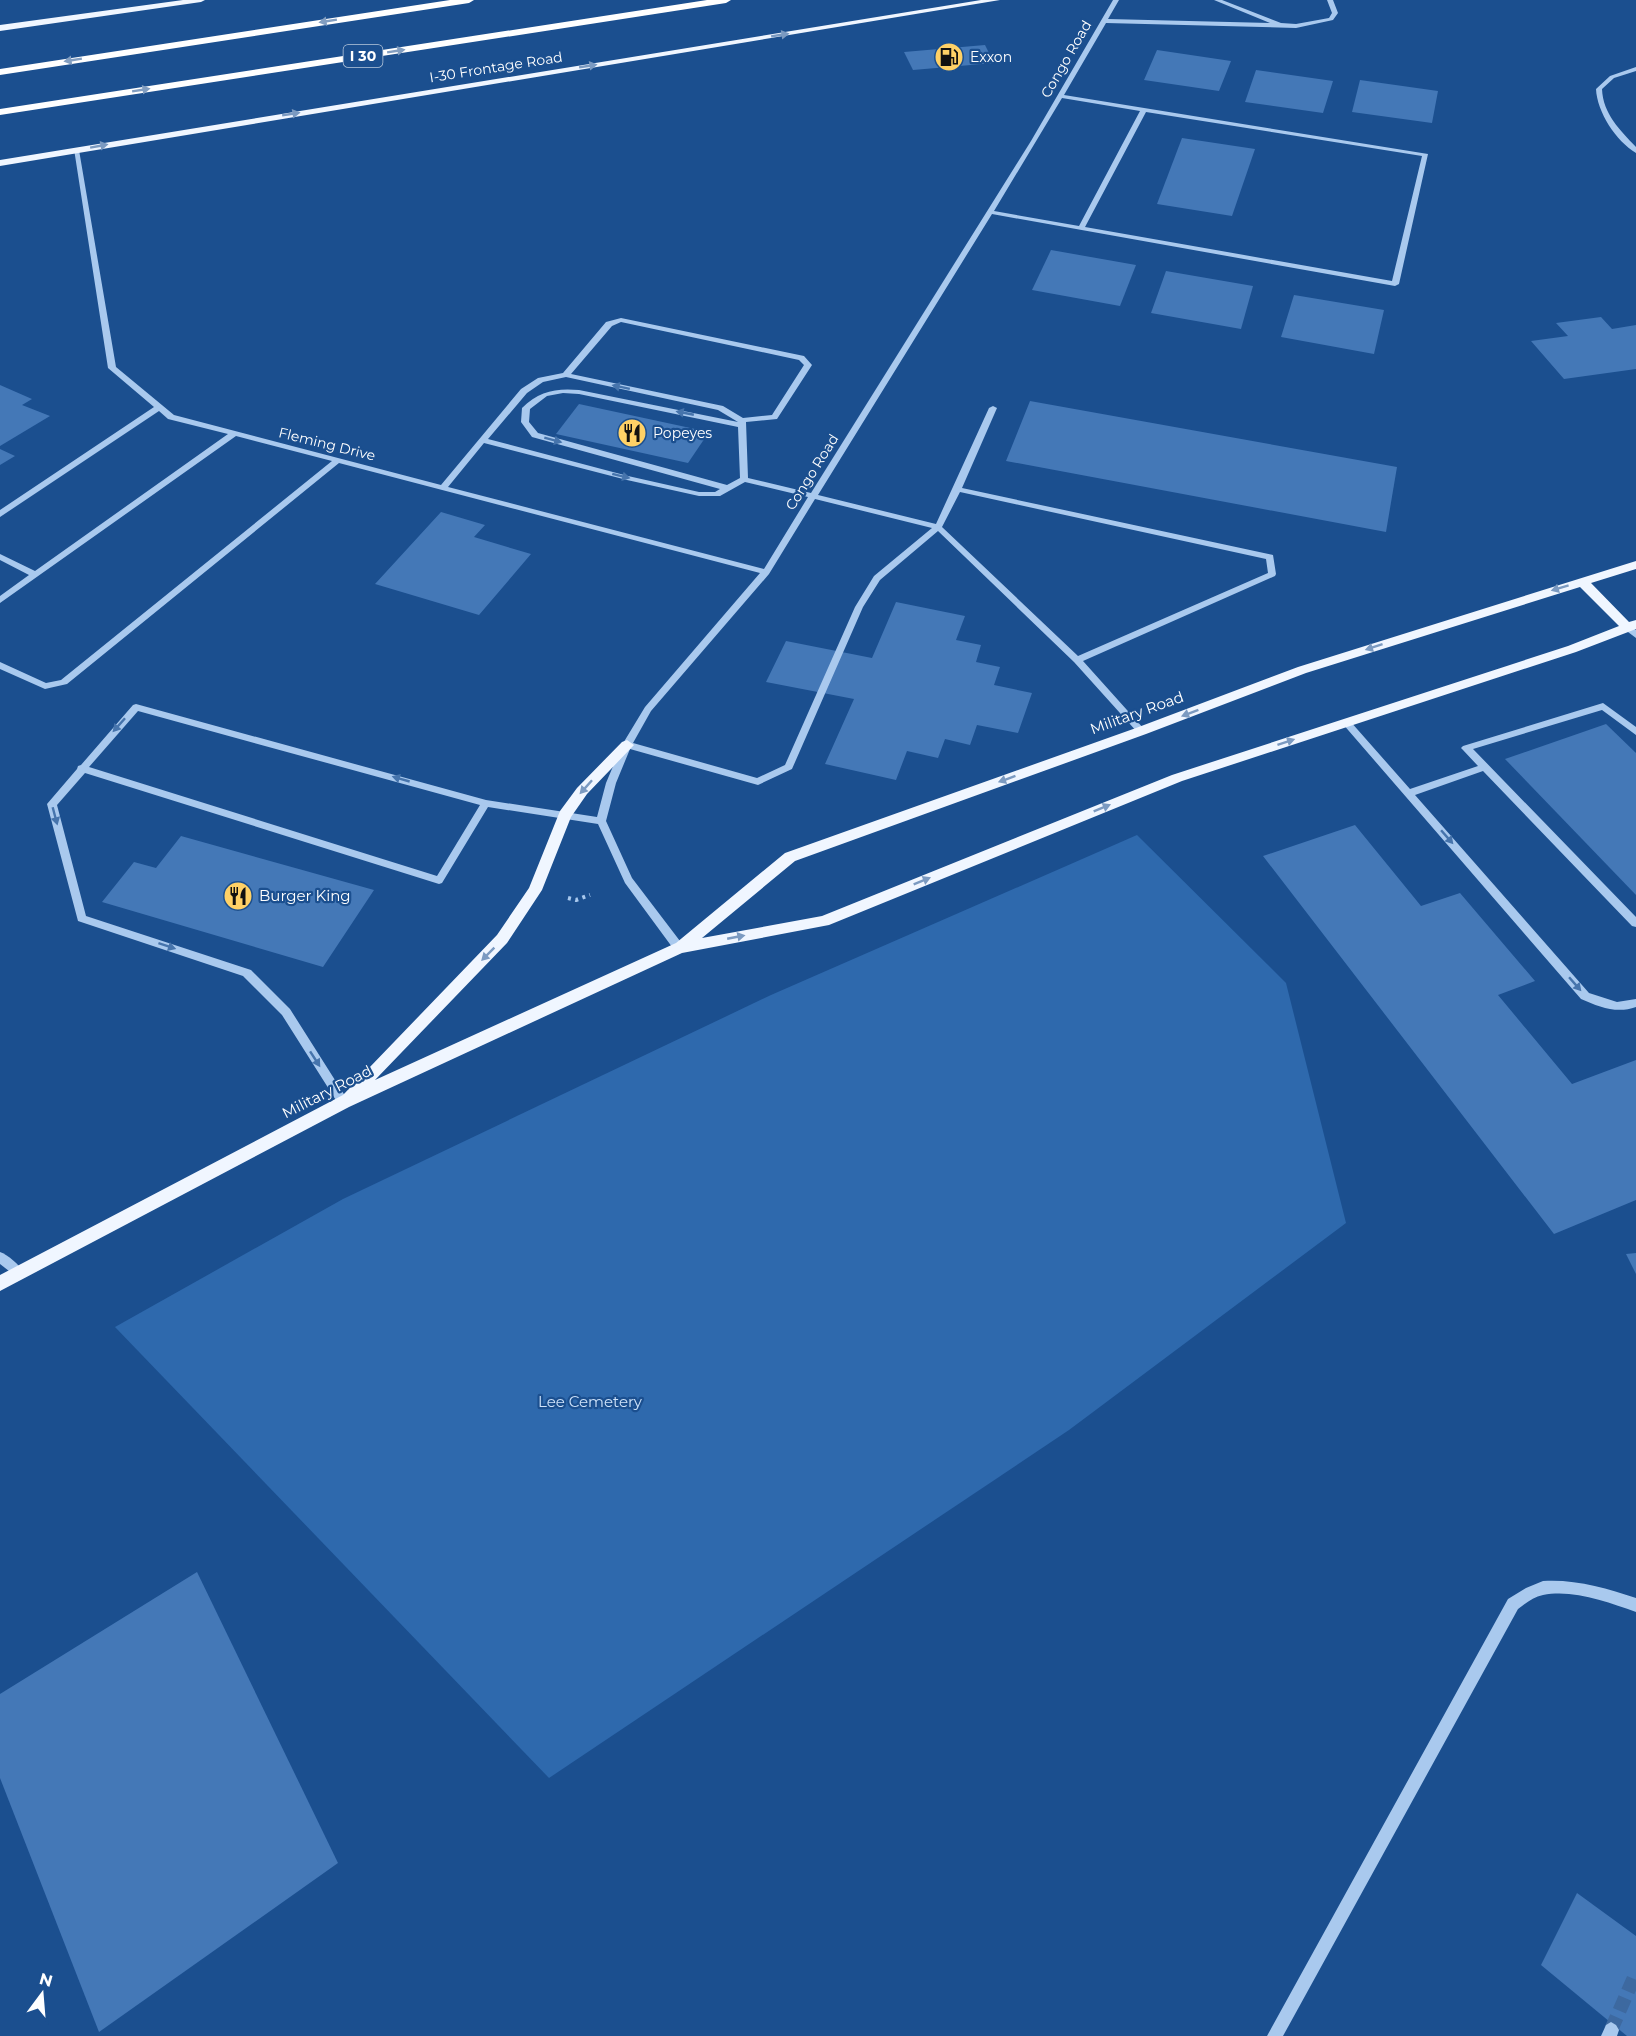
<svg xmlns="http://www.w3.org/2000/svg" width="1636" height="2036" font-family="Montserrat,sans-serif">
	<rect width="100%" height="100%" fill="#1b4f8f"/>
	<path fill="#2e69ad" d="M 1137,835 L 1286,983 L 1346,1223 L 1069,1430 L 549,1778 L 115,1327 L 343,1199 L 771,995 Z"/>
	<g fill="#4478b7">
		<path d="M 985,45 L 994,63 L 913,70 L 904,52 Z"/>
		<path d="M 1157,50 L 1231,61 L 1219,91 L 1144,80 Z"/>
		<path d="M 1256,70 L 1333,81 L 1323,113 L 1245,102 Z"/>
		<path d="M 1360,80 L 1438,91 L 1432,123 L 1352,112 Z"/>
		<path d="M 1182,138 L 1255,149 L 1232,216 L 1157,204 Z"/>
		<path d="M 1051,250 L 1136,265 L 1120,306 L 1032,290 Z"/>
		<path d="M 1166,271 L 1253,286 L 1241,329 L 1151,313 Z"/>
		<path d="M 1294,295 L 1384,310 L 1374,354 L 1281,337 Z"/>
		<path d="M 1601,317 L 1612,329 L 1636,325 L 1636,369 L 1564,379 L 1531,341 L 1568,336 L 1556,323 Z"/>
		<path d="M 0,385 L 32,399 L 22,405 L 50,416 L 0,446 Z"/>
		<path d="M 1030,401 L 1397,467 L 1386,532 L 1006,461 Z"/>
		<path d="M 579,404 L 709,432 L 688,463 L 556,434 Z"/>
		<path d="M 0,449 L 15,456 L 0,465 Z"/>
		<path d="M 441,512 L 485,525 L 474,537 L 531,554 L 479,615 L 375,584 Z"/>
		<path d="M 896,602 L 965,616 L 956,640 L 981,645 L 976,662 L 1000,667 L 994,685 L 1032,693 L 1018,733 L 977,725 L 970,745 L 945,739 L 938,758 L 907,751 L 896,780 L 825,764 L 854,699 L 766,682 L 786,641 L 872,658 Z"/>
		<path d="M 1606,724 L 1636,753 L 1636,895 L 1505,759 Z"/>
		<path d="M 1355,825 L 1421,906 L 1460,893 L 1535,981 L 1498,995 L 1572,1084 L 1636,1060 L 1636,1200 L 1554,1234 L 1263,856 Z"/>
		<path d="M 181,836 L 374,890 L 323,967 L 102,902 L 134,862 L 156,868 Z"/>
		<path d="M 1636,1253 L 1636,1274 L 1626,1254 Z"/>
		<path d="M 197,1572 L 338,1863 L 99,2032 L 0,1778 L 0,1694 Z"/>
		<path d="M 1577,1893 L 1636,1936 L 1636,2036 L 1627,2036 L 1541,1965 Z"/>
	</g>
	<g fill="none" stroke-linecap="round" stroke-linejoin="round">
		<path stroke="#3d69a0" stroke-width="14" stroke-dasharray="14 7" stroke-linecap="butt" d="M 1611,2030 L 1636,1973"/>
		<path stroke="#a9c9ee" stroke-width="4" stroke-dasharray="3 4.5" stroke-linecap="butt" d="M 568,898 L 576,900 L 590,895"/>
		<g fill="#a9c9ee" fill-rule="evenodd">
			<path d="M 1113,0 L 1119,0 L 1108,19 L 1270,23 L 1214,0 L 1222,0 L 1281,23 L 1296,24 L 1329,18 L 1332,13 L 1327,0 L 1333,0 L 1338,13 L 1333,20 L 1296,28 L 1106,23 L 1064,95 L 1428,154 L 1399,284 L 1395,286 L 992,214 L 818,495 L 936,524 L 989,408 L 993,406 L 997,408 L 962,488 L 1273,555 L 1276,574 L 1275,576 L 1083,661 L 1144,729 L 1146,731 L 1144,733 L 1138,733 L 1074,662 L 938,531 L 880,580 L 863,607 L 792,769 L 758,785 L 630,749 L 616,783 L 606,821 L 632,878 L 683,945 L 684,948 L 679,952 L 675,951 L 625,883 L 598,824 L 488,807 L 442,883 L 439,884 L 85,773 L 57,805 L 86,916 L 251,970 L 290,1009 L 347,1099 L 348,1102 L 347,1105 L 343,1107 L 339,1105 L 282,1015 L 243,976 L 78,921 L 47,804 L 77,769 L 78,766 L 81,765 L 133,705 L 136,704 L 486,800 L 597,817 L 606,783 L 622,745 L 645,707 L 760,573 L 339,463 L 67,684 L 45,689 L 0,669 L 0,662 L 46,683 L 61,680 L 332,461 L 236,436 L 0,603 L 0,596 L 29,575 L 0,560 L 0,554 L 35,571 L 228,434 L 168,419 L 159,411 L 0,517 L 0,510 L 154,407 L 108,368 L 74,149 L 79,150 L 116,367 L 174,415 L 441,485 L 521,389 L 538,378 L 563,373 L 606,322 L 621,318 L 804,356 L 812,365 L 777,419 L 746,422 L 748,478 L 811,493 L 1031,141 ZM 1062,98 L 1140,111 L 1079,226 L 994,211 ZM 1146,112 L 1422,156 L 1392,281 L 1085,227 ZM 621,322 L 799,360 L 804,365 L 772,415 L 743,418 L 723,406 L 571,374 L 612,326 ZM 566,377 L 718,410 L 738,422 L 579,390 C 556,388 539,391 522,408 L 521,422 L 532,437 L 720,489 L 715,492 L 699,492 L 628,476 L 488,439 L 527,393 L 543,382 ZM 563,393 L 579,394 L 738,427 L 740,478 L 727,485 L 538,433 L 529,422 L 530,409 L 547,396 ZM 484,443 L 627,480 L 699,496 L 720,496 L 745,482 L 808,497 L 764,569 L 448,487 ZM 960,492 L 1266,559 L 1268,573 L 1078,656 L 942,527 ZM 815,499 L 932,528 L 874,576 L 855,607 L 785,765 L 757,778 L 633,743 L 651,711 L 769,574 ZM 138,711 L 480,805 L 437,876 L 89,767 Z"/>
			<path d="M 1636,67 L 1636,71 L 1614,78 L 1602,89 C 1603,114 1620,130 1636,147 L 1636,153 C 1616,141 1597,112 1596,89 L 1610,76 Z"/>
			<path d="M 1627,624 L 1636,630 L 1636,638 L 1624,629 L 1624,625 Z"/>
			<path d="M 1603,703 L 1636,727 L 1636,735 L 1602,710 L 1473,749 L 1636,917 L 1636,927 L 1632,926 L 1483,771 L 1415,795 L 1589,993 L 1617,1002 L 1636,999 L 1636,1007 C 1617,1014 1599,1007 1581,999 L 1342,723 L 1347,720 L 1350,721 L 1410,789 L 1478,766 L 1463,750 L 1461,748 L 1463,746 Z"/>
			<path d="M 0,1252 C 8,1255 20,1265 24,1273 L 22,1277 L 18,1278 L 0,1264 Z"/>
			<path d="M 1543,1581 C 1575,1579 1606,1588 1636,1598 L 1636,1612 C 1608,1602 1573,1589 1543,1595 C 1533,1597 1526,1603 1518,1609 L 1283,2036 L 1267,2036 L 1508,1599 L 1526,1588 Z"/>
			<path d="M 1611,2022 L 1616,2025 L 1619,2030 L 1617,2036 L 1601,2036 L 1606,2025 Z"/>
		</g>
		<g fill="#f0f6ff" fill-rule="evenodd">
			<path d="M 183,0 L 205,0 L 201,2 L 0,31 L 0,25 Z"/>
			<path d="M 981,0 L 1000,0 L 0,166 L 0,160 Z"/>
			<path d="M 1636,561 L 1636,569 L 1591,583 L 1629,622 L 1636,620 L 1636,629 L 1576,652 L 1182,781 L 829,925 L 682,953 L 349,1107 L 0,1291 L 0,1275 L 343,1095 L 497,935 L 529,888 L 560,811 L 577,788 L 622,742 L 627,740 L 634,745 L 587,794 L 571,817 L 542,890 L 507,943 L 375,1080 L 676,943 L 785,853 L 1136,728 L 1298,667 ZM 1580,587 L 1619,626 L 1568,646 L 1172,775 L 822,916 L 702,938 L 795,861 L 1146,734 L 1306,673 Z"/>
		</g>
		<g fill="#fff" fill-rule="evenodd">
			<path d="M 450,0 L 474,0 L 469,3 L 0,75 L 0,69 Z"/>
			<path d="M 707,0 L 731,0 L 726,3 L 0,115 L 0,109 Z"/>
		</g>
	</g>
	<defs><path id="oneway-solid" d="M-6-.8H1V-3.2L6.5 0L1 3.2V.8H-6Z" transform="scale(1.5)"/></defs>
	<g fill="#829ec1">
		<use href="#oneway-solid" transform="translate(328 21) rotate(171)"/>
		<use href="#oneway-solid" transform="translate(396 51) rotate(-9)"/>
		<use href="#oneway-solid" transform="translate(73 60) rotate(171)"/>
		<use href="#oneway-solid" transform="translate(141 90) rotate(-9)"/>
	</g>
	<g fill="#7b9ac1">
		<use href="#oneway-solid" transform="translate(780 35) rotate(-9)"/>
		<use href="#oneway-solid" transform="translate(588 66) rotate(-9)"/>
		<use href="#oneway-solid" transform="translate(291 114) rotate(-9)"/>
		<use href="#oneway-solid" transform="translate(99 146) rotate(-10)"/>
		<use href="#oneway-solid" transform="translate(1560 588) rotate(163)"/>
		<use href="#oneway-solid" transform="translate(1374 647) rotate(162)"/>
		<use href="#oneway-solid" transform="translate(1190 713) rotate(159)"/>
		<use href="#oneway-solid" transform="translate(1286 742) rotate(-18)"/>
		<use href="#oneway-solid" transform="translate(1007 779) rotate(160)"/>
		<use href="#oneway-solid" transform="translate(586 787) rotate(132)"/>
		<use href="#oneway-solid" transform="translate(1102 808) rotate(-22)"/>
		<use href="#oneway-solid" transform="translate(922 881) rotate(-22)"/>
		<use href="#oneway-solid" transform="translate(736 937) rotate(-11)"/>
		<use href="#oneway-solid" transform="translate(488 954) rotate(135)"/>
	</g>
	<g fill="#4674ac">
		<use href="#oneway-solid" transform="translate(621 387) rotate(-168)"/>
		<use href="#oneway-solid" transform="translate(685 413) rotate(-169)"/>
		<use href="#oneway-solid" transform="translate(553 440) rotate(15)"/>
		<use href="#oneway-solid" transform="translate(621 476) rotate(14)"/>
		<use href="#oneway-solid" transform="translate(119 725) rotate(132)"/>
		<use href="#oneway-solid" transform="translate(401 779) rotate(-164)"/>
		<use href="#oneway-solid" transform="translate(55 816) rotate(75)"/>
		<use href="#oneway-solid" transform="translate(1447 837) rotate(49)"/>
		<use href="#oneway-solid" transform="translate(167 946) rotate(18)"/>
		<use href="#oneway-solid" transform="translate(1575 984) rotate(49)"/>
		<use href="#oneway-solid" transform="translate(315 1059) rotate(57)"/>
	</g>
	<defs>
		<g id="fuel-disc" transform="scale(1.5)"><circle r="9.5" fill="#ffd166" stroke="#1b4f8f"/><path d="M-5.5-6h7V0h2V4h1.3V-2.5L3-4.5l.8-.8L6-3V5H2.5V1h-1V6h-7ZM-4.2-4.7v3.2H.2V-4.7Z" fill="#111"/></g>
		<g id="restaurant-disc" transform="scale(1.5)"><circle r="9.5" fill="#ffd166" stroke="#1b4f8f"/><path d="M-5-6h1v4h1v-4h1v4h1v-4h1v5L-1.5 .5V6h-2V.5L-5-1ZM5-6V6H3V1.5H1.5Q1.5-4 5-6Z" fill="#111"/></g>
	</defs>
	<g fill-rule="evenodd">
		<use href="#fuel-disc" x="949" y="57"/>
		<use href="#restaurant-disc" x="632" y="433"/>
		<use href="#restaurant-disc" x="238" y="896"/>
	</g>
	<g text-anchor="middle" stroke-width="4.5" stroke-linejoin="round" paint-order="stroke">
		<rect fill="#1b4f8f" stroke="#bbcadd" stroke-width="1.5" x="343.5" y="45" width="39" height="22" rx="4.5"/>
		<g font-size="14" font-weight="bold" fill="#fff">
			<text x="363" y="61">I 30</text>
		</g>
		<g font-size="14" fill="#fff" stroke="#1b4f8f" text-anchor="start">
			<text x="970" y="62">Exxon</text>
			<text x="653" y="438">Popeyes</text>
		</g>
		<g font-size="14" fill="#fff" stroke="#1b4f8f">
			<text transform="translate(1066 59) rotate(-60)" y="5">Congo Road</text>
			<text transform="translate(496 67) rotate(-9)" y="5">I-30 Frontage Road</text>
			<text transform="translate(327 444) rotate(14)" y="5">Fleming Drive</text>
			<text transform="translate(812 472) rotate(-58)" y="5">Congo Road</text>
		</g>
		<g font-size="15" fill="#fff" stroke="#1b4f8f">
			<text transform="translate(1137 713) rotate(-20)" y="5">Military Road</text>
			<text transform="translate(327 1092) rotate(-27)" y="5">Military Road</text>
		</g>
		<g font-size="15" fill="#fff" stroke="#1b4f8f" text-anchor="start">
			<text x="259" y="901">Burger King</text>
		</g>
		<g font-size="15" fill="#cfe3fa" stroke="#1b4f8f">
			<text x="590" y="1407">Lee Cemetery</text>
		</g>
	</g>
	<g transform="translate(42 1994) rotate(16)" stroke="#1b4f8f" stroke-width="4.5" paint-order="stroke">
	<path d="M0-4.5L10 22L0 15L-10 22Z" fill="#ffffff"/>
	<text y="-9" font-size="16" font-weight="bold" text-anchor="middle" fill="#ffffff">N</text>
	</g>
</svg>
